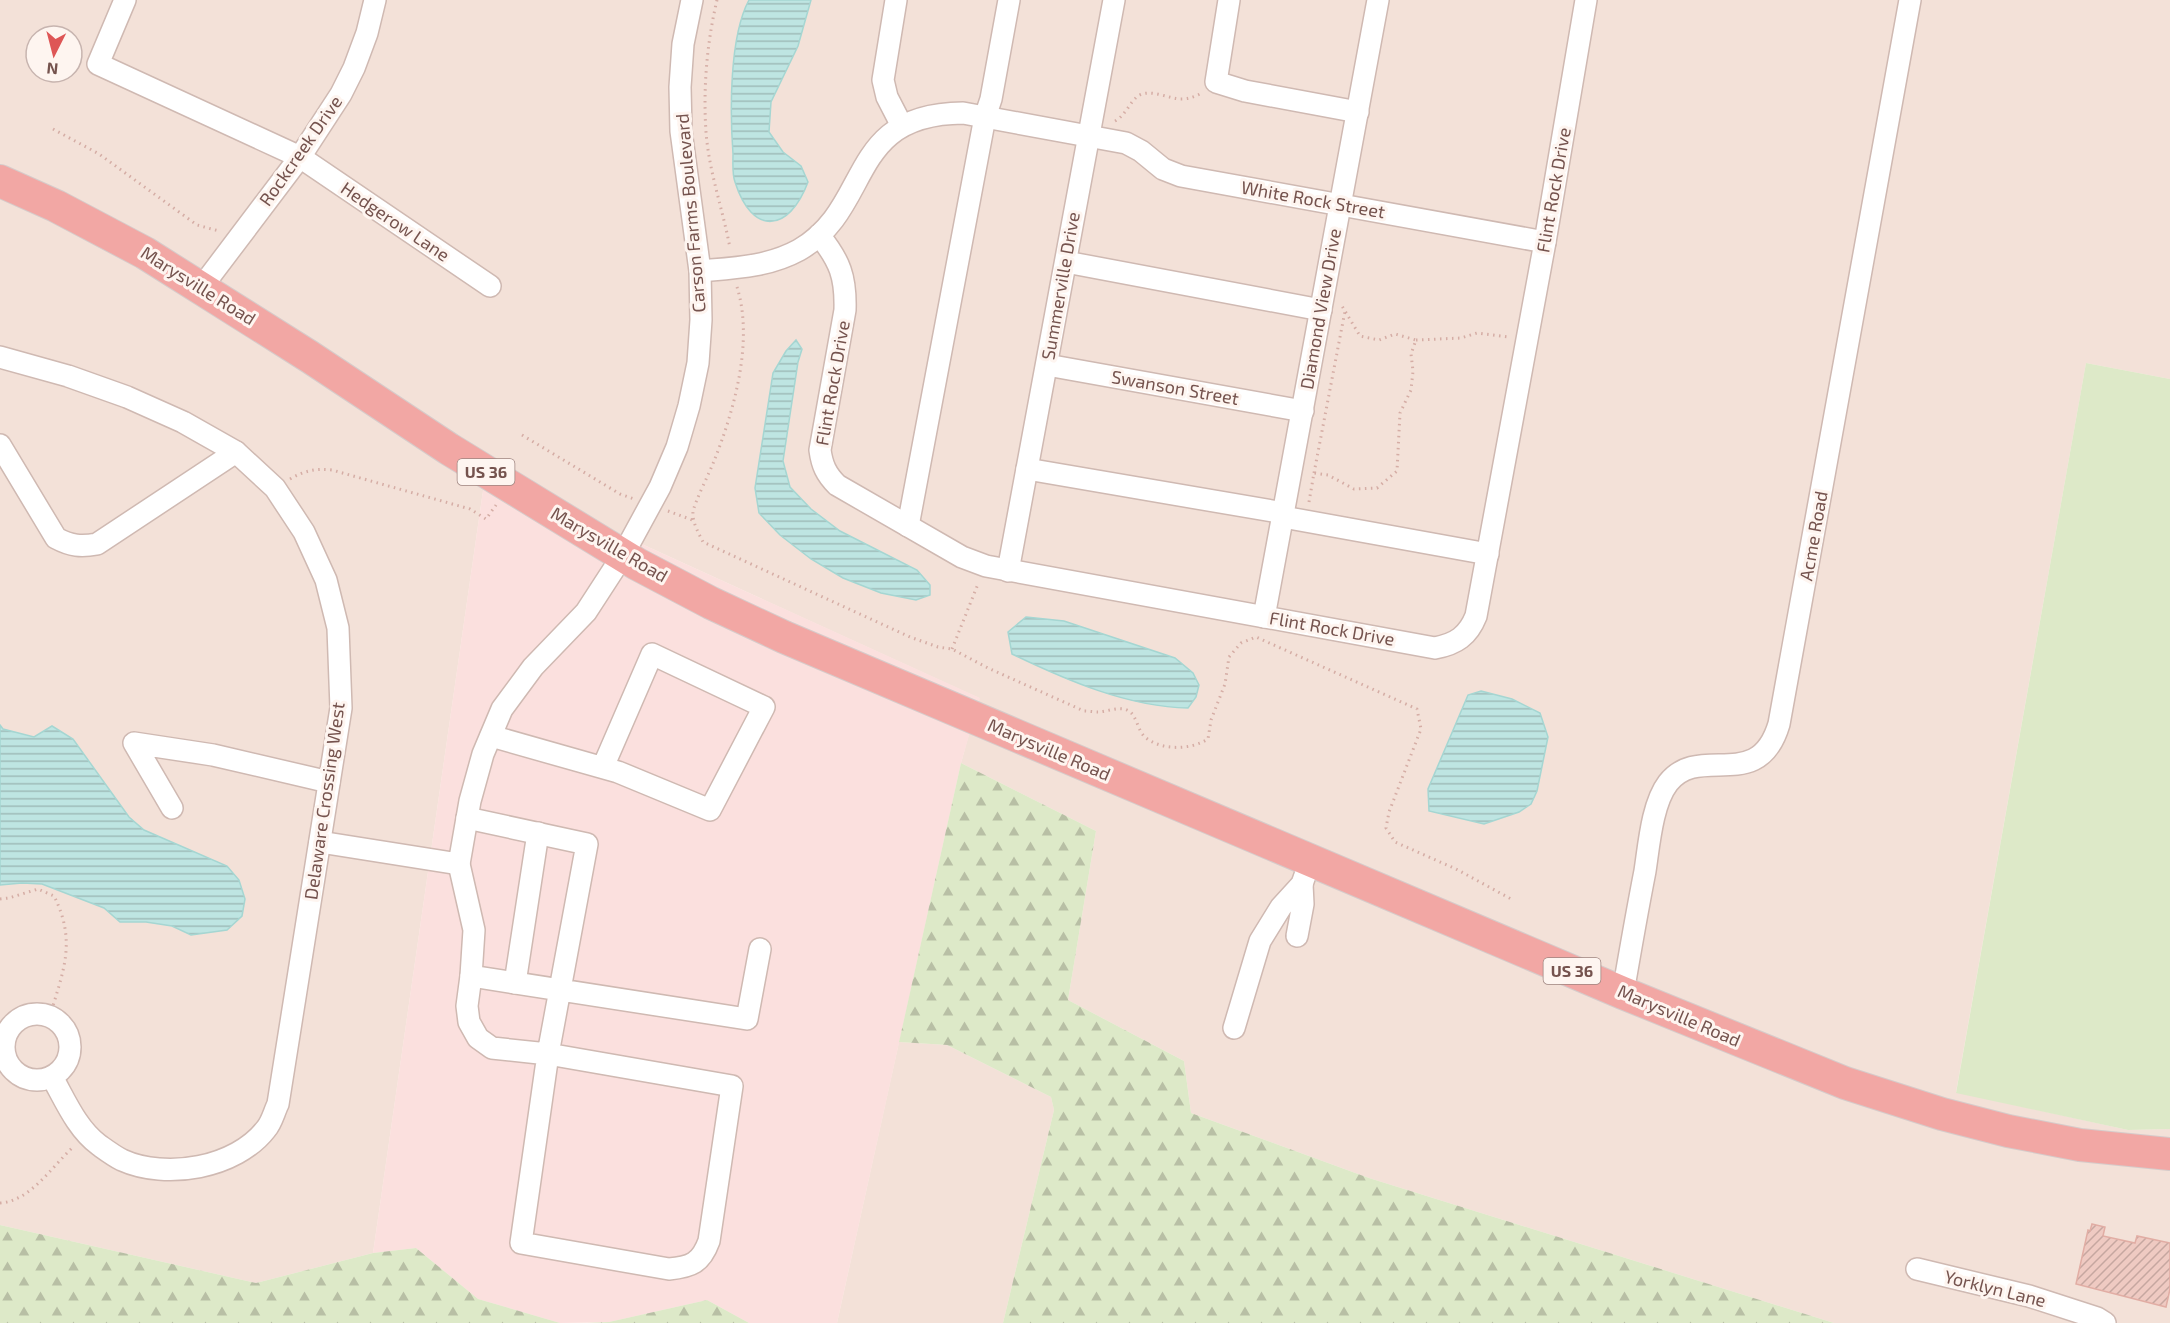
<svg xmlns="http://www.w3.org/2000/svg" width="2170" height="1323" font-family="'Exo 2',sans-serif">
	<defs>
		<pattern id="forest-firs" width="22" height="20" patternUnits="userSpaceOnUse" patternTransform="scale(1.5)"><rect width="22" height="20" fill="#dde9c8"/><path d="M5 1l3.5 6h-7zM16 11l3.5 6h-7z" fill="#b8bfa5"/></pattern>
		<pattern id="water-rules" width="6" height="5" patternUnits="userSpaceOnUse" patternTransform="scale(1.5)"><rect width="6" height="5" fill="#bee5e2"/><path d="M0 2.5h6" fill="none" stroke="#9fbcb9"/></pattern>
		<pattern id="building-hatch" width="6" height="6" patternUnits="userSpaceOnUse" patternTransform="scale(1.5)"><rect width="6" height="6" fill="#efcac2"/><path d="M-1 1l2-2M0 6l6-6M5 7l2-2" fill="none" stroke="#c6a7a0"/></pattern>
	</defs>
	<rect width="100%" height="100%" fill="#fbf0e9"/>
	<g fill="#f3e1d8" fill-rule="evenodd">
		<path d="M 0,0 L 2170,0 L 2170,379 L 2086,363 L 1956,1092 L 2128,1130 L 2170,1129 L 2170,1323 L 1834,1323 L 1369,1178 L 1191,1113 L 1184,1061 L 1068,1000 L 1096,831 L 961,763 L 979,698 L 600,525 L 488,456 L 373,1253 L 256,1283 L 0,1225 ZM 36,36 L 72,36 L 72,72 L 36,72 Z"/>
		<path d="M 899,1042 L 947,1045 L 1051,1097 L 1054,1110 L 1003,1323 L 837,1323 Z"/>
	</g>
	<path fill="#fbe0de" d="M 488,456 L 600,525 L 980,698 L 961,763 L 837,1323 L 749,1323 L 707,1300 L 609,1322 L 560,1323 L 478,1299 L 416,1248 L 373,1253 Z"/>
	<path fill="#dde9c8" d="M 2086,363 L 2170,379 L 2170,1129 L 2128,1130 L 1956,1093 Z"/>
	<g fill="url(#forest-firs)">
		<path d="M 961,763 L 1096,831 L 1068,1000 L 1184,1061 L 1191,1113 L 1369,1178 L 1834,1323 L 1003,1323 L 1054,1110 L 1051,1097 L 947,1045 L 899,1042 Z"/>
		<path d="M 0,1225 L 256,1283 L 373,1253 L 416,1248 L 478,1299 L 560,1323 L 0,1323 Z"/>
		<path d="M 707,1300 L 749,1323 L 587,1323 L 609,1322 Z"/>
	</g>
	<g fill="url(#water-rules)" stroke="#a5d6d2" stroke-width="1.5">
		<path d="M 749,0 L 811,0 L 798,46 L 771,102 L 769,132 L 783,152 L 801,166 L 808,182 C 789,233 752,236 735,182 C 732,174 733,163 733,154 C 730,113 729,37 749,0 Z"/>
		<path d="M 796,340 L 802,349 L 798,362 L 783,461 L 790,487 L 811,509 L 840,531 L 917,570 L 930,585 L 930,595 L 916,600 L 881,593 L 843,578 L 811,559 L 780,535 L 759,513 L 755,488 L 773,373 L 786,351 Z"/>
		<path d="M 1026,617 L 1064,621 L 1175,658 L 1193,673 L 1199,685 L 1196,697 L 1188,708 C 1128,707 1066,680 1012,654 L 1008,632 Z"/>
		<path d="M 1481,691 L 1512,699 L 1540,713 L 1548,737 L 1537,791 L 1531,804 L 1519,812 L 1484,824 L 1429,811 L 1428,789 L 1468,695 Z"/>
		<path d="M 0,725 L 3,729 L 34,737 L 52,726 L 73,739 L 129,817 L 144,830 L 227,866 L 239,880 L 245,899 L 242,916 L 227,930 L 191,935 L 172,926 L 146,922 L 120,922 L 104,908 L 42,884 L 22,883 L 0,885 Z"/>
	</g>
	<path fill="url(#building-hatch)" stroke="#e1ada4" stroke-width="1.5" d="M 2092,1224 L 2105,1227 L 2103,1236 L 2135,1243 L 2137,1236 L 2170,1243 L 2170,1289 L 2166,1307 L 2076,1284 L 2088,1230 L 2090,1231 Z"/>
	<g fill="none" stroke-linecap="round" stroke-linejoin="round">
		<g stroke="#cfb9b2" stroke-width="24">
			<g id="minor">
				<path d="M 125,0 L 98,64 L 300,157 L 490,286"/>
				<path d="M 896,0 L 883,80 L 887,97 L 902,126"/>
				<path d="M 1229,0 L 1216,82 L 1245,91 L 1358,112"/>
				<path d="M 819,235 C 840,261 846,277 845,310 L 820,450 C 822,465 826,474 837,485 L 962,557 L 986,566 L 1435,648 C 1456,644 1468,636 1476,616 L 1545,242 L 1586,0"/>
				<path d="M 1066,262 L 1321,310"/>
				<path d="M 700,271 C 734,268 768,267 799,250 C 874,207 845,114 963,113 L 1126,143 L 1141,151 L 1163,169 L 1181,176 L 1545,242"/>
				<path d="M 201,288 L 300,157 L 341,94 L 354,68 L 367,33 L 375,0"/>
				<path d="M 0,357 L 68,376 L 127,397 L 183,422 L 236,452 L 275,488 L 304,532 L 326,580 L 338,628 L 341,708 L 278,1104 C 274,1112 272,1122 266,1129 C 236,1168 166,1180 122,1160 C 114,1156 106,1150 99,1145 C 77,1129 65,1100 52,1077"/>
				<path d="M 1047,365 L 1303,411"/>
				<path d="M 0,445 L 56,538 C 71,546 81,547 97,544 L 236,452"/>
				<path d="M 1027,469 L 1284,513"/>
				<path d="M 1283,517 L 1488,554"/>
				<path d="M 908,526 L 985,117 L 991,99 L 1009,0"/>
				<path d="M 1008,571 L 1114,0"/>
				<path d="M 1264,617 L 1378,0"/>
				<path d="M 491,736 L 618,772 L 710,810 L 764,707 L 652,654 L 603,767"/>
				<path d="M 172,808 L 134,743 L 213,755 L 329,782"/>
				<path d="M 467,818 L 587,844 L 548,1054 L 521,1243 L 669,1269 C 691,1267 701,1263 709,1241 L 732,1086 L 548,1054 L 492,1048 L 478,1038 L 469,1022 L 467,1006 L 471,976 L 747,1019 L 760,949"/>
				<path d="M 320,842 L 459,864 L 470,801 L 483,754 L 502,709 L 533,667 L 586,612 L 623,555 L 660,487 L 677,447 L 689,406 L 698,363 L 701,320 L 700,271 L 681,131 L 680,87 L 683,44 L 692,0"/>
				<path d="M 459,864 L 474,930 L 471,976"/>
				<path d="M 1297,936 L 1303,904 L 1302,884"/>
				<path d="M 515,983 L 538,833"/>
				<path d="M 1623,993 C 1630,952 1637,912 1645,871 C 1649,845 1652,804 1668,783 C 1700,742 1758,795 1779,724 L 1910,0"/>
				<circle cx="37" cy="1047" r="33"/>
				<path d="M 1234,1028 L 1260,941 L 1281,907 L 1302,884 L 1310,861"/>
				<path d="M 1917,1269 L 2029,1296 L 2097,1318 L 2105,1323"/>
			</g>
		</g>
		<g stroke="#d6cbca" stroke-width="34">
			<path id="highway" d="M 0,181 L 56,206 L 145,253 L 310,357 L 449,449 L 637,564 L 711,603 L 784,637 L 1623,993 L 1845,1083 L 1942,1114 L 2008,1131 L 2080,1145 L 2170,1154"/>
		</g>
		<g stroke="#d5ada5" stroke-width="3" stroke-dasharray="1.5 4.5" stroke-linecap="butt">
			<path d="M 717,0 C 707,42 703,88 706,132 C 709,172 723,210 730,248"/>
			<path d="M 1115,121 C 1126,115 1129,103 1138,96 C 1150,88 1169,99 1181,99 C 1188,99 1194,97 1200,94"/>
			<path d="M 53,129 L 99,154 L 197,225 L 219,231"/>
			<path d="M 737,287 C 754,341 734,411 714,461 C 710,472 694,503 693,512 C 692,522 699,534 703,542 L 910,637 L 938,647 L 952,649 L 988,668 L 1084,711 C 1089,711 1094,712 1098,712 C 1107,712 1118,706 1127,710 C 1137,714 1137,730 1145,737 C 1161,751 1191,750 1208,739 L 1211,720 L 1225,684 L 1229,657 L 1241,643 L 1256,637 L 1417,709 L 1421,729 L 1389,812 L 1386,828 L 1395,842 L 1456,869 L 1513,900"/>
			<path d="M 1416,340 L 1461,338 L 1477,333 L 1508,337"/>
			<path d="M 522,435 L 620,494 L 634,499"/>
			<path d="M 1314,473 L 1345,311"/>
			<path d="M 290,479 C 304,471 316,468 332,470 L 470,509 L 486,519 L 496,505"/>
			<path d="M 1309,502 L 1314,473 L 1328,475 L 1354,489 L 1377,488 L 1397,471 L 1400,413 L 1411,390 L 1413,371 L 1411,354 L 1416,340 L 1395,334 L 1379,340 L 1360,336 L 1342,306"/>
			<path d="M 668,511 L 695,521"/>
			<path d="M 952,649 L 978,584"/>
			<path d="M 0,899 L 9,898 L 38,889 L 54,896 C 77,942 63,971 50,1016"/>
			<path d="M 0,1203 C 30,1201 51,1168 72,1148"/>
		</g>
		<use href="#minor" stroke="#fff" stroke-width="21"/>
		<use href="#highway" stroke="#f2a7a4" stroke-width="32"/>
	</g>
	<g text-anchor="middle" stroke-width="6" stroke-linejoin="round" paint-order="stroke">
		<g fill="#fef5f0" stroke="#9e847f" stroke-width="1.5">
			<rect x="457.5" y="459" width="57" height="26" rx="4.5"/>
			<rect x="1543.5" y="958" width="57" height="26" rx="4.5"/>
		</g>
		<g font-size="16" font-weight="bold" fill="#75534e">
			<text x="486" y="478">US 36</text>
			<text x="1572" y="977">US 36</text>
		</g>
		<g font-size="18" fill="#75534e" stroke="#fef5f0">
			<text transform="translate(301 151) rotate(-55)" y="6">Rockcreek Drive</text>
			<text transform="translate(1554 190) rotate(-80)" y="6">Flint Rock Drive</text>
			<text transform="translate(1313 200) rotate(10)" y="6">White Rock Street</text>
			<text transform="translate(691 213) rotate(-95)" y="6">Carson Farms Boulevard</text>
			<text transform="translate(395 222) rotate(34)" y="6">Hedgerow Lane</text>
			<text transform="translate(198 286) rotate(32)" y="6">Marysville Road</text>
			<text transform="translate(1061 286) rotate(-80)" y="6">Summerville Drive</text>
			<text transform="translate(1321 309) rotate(-80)" y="6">Diamond View Drive</text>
			<text transform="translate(833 383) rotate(-80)" y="6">Flint Rock Drive</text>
			<text transform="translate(1175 388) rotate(10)" y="6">Swanson Street</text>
			<text transform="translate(1814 536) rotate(-80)" y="6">Acme Road</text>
			<text transform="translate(609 545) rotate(30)" y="6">Marysville Road</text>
			<text transform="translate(1332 629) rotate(10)" y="6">Flint Rock Drive</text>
			<text transform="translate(1049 750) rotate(23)" y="6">Marysville Road</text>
			<text transform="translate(325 801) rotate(-82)" y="6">Delaware Crossing West</text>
			<text transform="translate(1679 1016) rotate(23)" y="6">Marysville Road</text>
			<text transform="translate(1995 1289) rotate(14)" y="6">Yorklyn Lane</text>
		</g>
	</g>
	<g transform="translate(54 54) rotate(186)"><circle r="28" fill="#fef5f0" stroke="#c7b4af" stroke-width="1.5"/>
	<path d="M0-4.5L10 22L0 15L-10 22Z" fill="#de5656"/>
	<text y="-9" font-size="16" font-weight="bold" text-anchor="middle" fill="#75534e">N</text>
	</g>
</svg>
